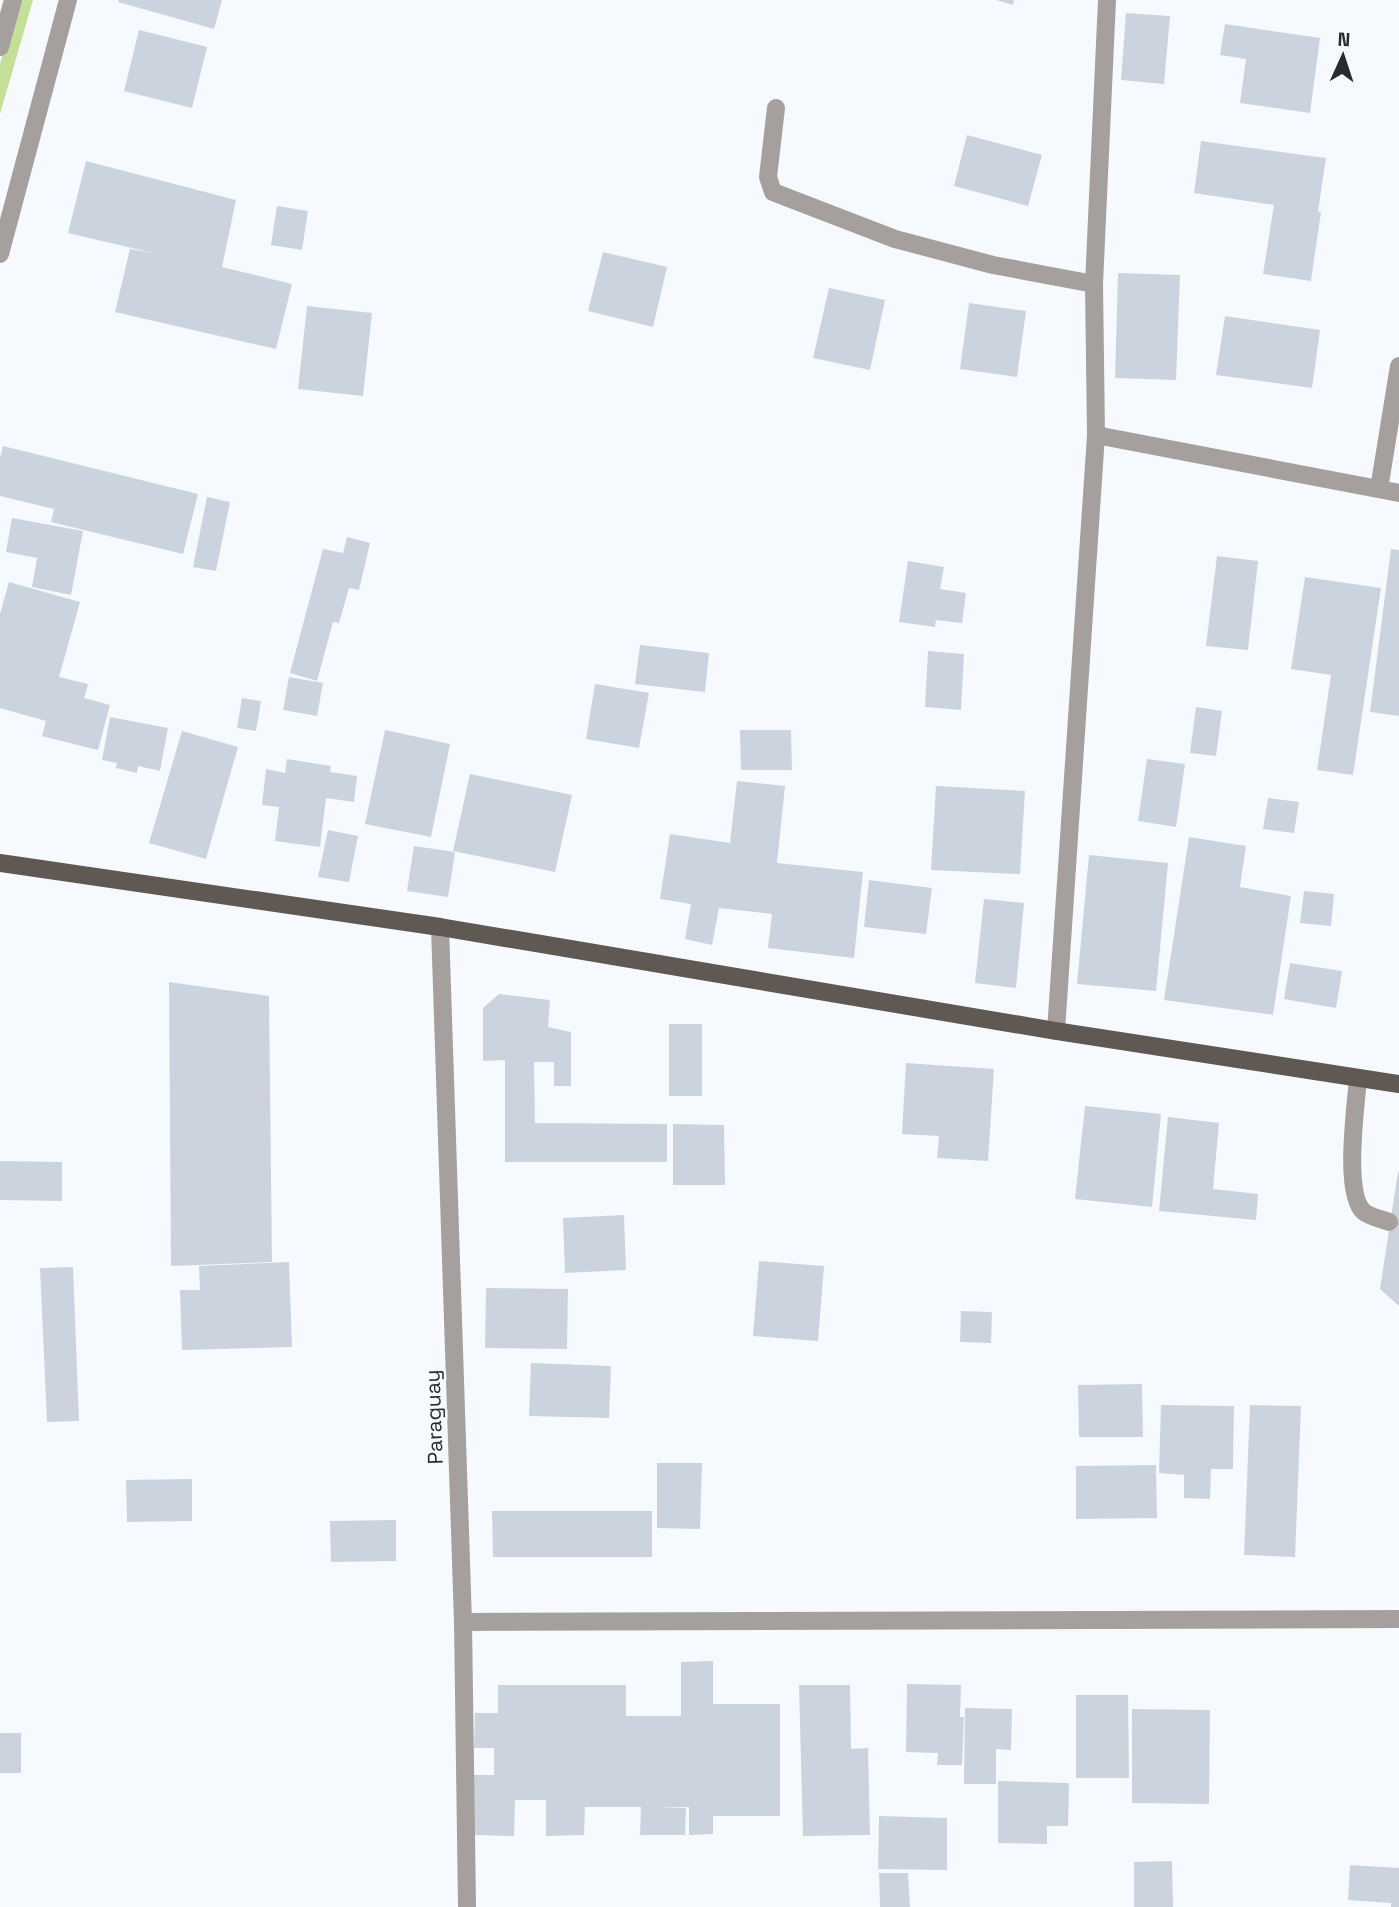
<svg xmlns="http://www.w3.org/2000/svg" width="1399" height="1907" font-family="'Space Grotesk',sans-serif">
	<rect width="100%" height="100%" fill="#f6fafe"/>
	<path fill="#c4e097" d="M 18,0 L 33,0 L 0,114 L 0,64 Z"/>
	<g fill="#cbd4de">
		<path d="M 119,0 L 222,0 L 214,29 L 118,2 Z"/>
		<path d="M 996,0 L 1014,0 L 1013,5 Z"/>
		<path d="M 1126,13 L 1170,16 L 1164,84 L 1121,80 Z"/>
		<path d="M 1225,24 L 1320,38 L 1310,113 L 1240,103 L 1246,59 L 1220,55 Z"/>
		<path d="M 139,30 L 207,47 L 192,108 L 124,91 Z"/>
		<path d="M 967,135 L 1042,155 L 1028,206 L 954,186 Z"/>
		<path d="M 1201,141 L 1326,158 L 1318,211 L 1321,212 L 1311,281 L 1263,274 L 1274,205 L 1194,193 Z"/>
		<path d="M 86,161 L 236,200 L 222,267 L 292,284 L 276,349 L 115,312 L 130,249 L 153,253 L 68,233 Z"/>
		<path d="M 277,206 L 308,211 L 302,250 L 271,245 Z"/>
		<path d="M 603,252 L 667,267 L 653,327 L 588,311 Z"/>
		<path d="M 1118,273 L 1180,275 L 1176,380 L 1115,378 Z"/>
		<path d="M 829,288 L 885,300 L 870,370 L 813,358 Z"/>
		<path d="M 969,303 L 1026,311 L 1017,377 L 960,369 Z"/>
		<path d="M 307,306 L 372,313 L 363,396 L 298,389 Z"/>
		<path d="M 1225,316 L 1320,330 L 1312,388 L 1216,375 Z"/>
		<path d="M 3,446 L 198,494 L 183,554 L 51,522 L 54,509 L 0,496 L 0,458 Z"/>
		<path d="M 207,497 L 230,502 L 216,571 L 193,567 Z"/>
		<path d="M 12,518 L 83,531 L 71,595 L 32,587 L 37,558 L 6,552 Z"/>
		<path d="M 347,537 L 370,543 L 359,590 L 349,588 L 339,623 L 333,622 L 317,681 L 290,673 L 323,549 L 343,553 Z"/>
		<path d="M 1391,549 L 1399,550 L 1399,716 L 1370,712 Z"/>
		<path d="M 1217,556 L 1258,561 L 1248,650 L 1206,646 Z"/>
		<path d="M 908,561 L 944,567 L 940,589 L 966,593 L 962,623 L 936,620 L 935,627 L 899,622 Z"/>
		<path d="M 1305,577 L 1381,588 L 1353,775 L 1317,770 L 1331,675 L 1291,669 Z"/>
		<path d="M 9,582 L 80,602 L 59,677 L 88,684 L 84,698 L 110,705 L 98,750 L 42,736 L 46,721 L 0,708 L 0,614 Z"/>
		<path d="M 640,645 L 709,653 L 705,692 L 635,684 Z"/>
		<path d="M 928,651 L 964,654 L 961,710 L 925,707 Z"/>
		<path d="M 289,677 L 323,683 L 317,716 L 283,710 Z"/>
		<path d="M 595,684 L 649,693 L 639,748 L 586,739 Z"/>
		<path d="M 242,698 L 261,701 L 256,731 L 237,728 Z"/>
		<path d="M 1196,707 L 1222,711 L 1216,756 L 1190,753 Z"/>
		<path d="M 110,717 L 168,728 L 160,771 L 138,766 L 137,773 L 116,768 L 117,763 L 102,760 Z"/>
		<path d="M 385,730 L 450,744 L 431,837 L 365,824 Z"/>
		<path d="M 740,730 L 791,730 L 792,770 L 741,770 Z"/>
		<path d="M 182,731 L 238,747 L 206,859 L 149,843 Z"/>
		<path d="M 287,759 L 331,766 L 330,772 L 357,776 L 354,802 L 326,798 L 320,847 L 275,841 L 279,807 L 262,805 L 266,769 L 285,773 Z"/>
		<path d="M 1147,759 L 1185,764 L 1176,827 L 1138,821 Z"/>
		<path d="M 470,774 L 572,795 L 555,872 L 453,851 Z"/>
		<path d="M 737,781 L 785,786 L 777,863 L 863,872 L 854,958 L 768,948 L 772,914 L 719,908 L 712,945 L 685,939 L 691,904 L 660,899 L 670,834 L 730,843 Z"/>
		<path d="M 936,786 L 1025,791 L 1020,874 L 931,870 Z"/>
		<path d="M 1268,798 L 1299,802 L 1294,833 L 1263,829 Z"/>
		<path d="M 328,830 L 358,836 L 349,882 L 318,877 Z"/>
		<path d="M 1189,837 L 1246,846 L 1240,887 L 1291,896 L 1273,1015 L 1164,1000 Z"/>
		<path d="M 414,846 L 455,852 L 448,897 L 407,891 Z"/>
		<path d="M 1089,855 L 1168,863 L 1156,991 L 1077,984 Z"/>
		<path d="M 869,880 L 932,888 L 926,934 L 864,927 Z"/>
		<path d="M 1304,891 L 1334,894 L 1331,926 L 1300,923 Z"/>
		<path d="M 984,899 L 1024,903 L 1016,988 L 975,983 Z"/>
		<path d="M 1290,963 L 1342,971 L 1336,1008 L 1284,999 Z"/>
		<path d="M 169,982 L 269,996 L 272,1262 L 171,1266 Z"/>
		<path d="M 499,994 L 550,1000 L 548,1027 L 571,1032 L 571,1086 L 554,1086 L 554,1062 L 534,1062 L 535,1123 L 667,1124 L 667,1162 L 505,1162 L 505,1060 L 483,1061 L 483,1008 Z"/>
		<rect x="669" y="1024" width="33" height="72"/>
		<path d="M 906,1063 L 994,1069 L 988,1161 L 937,1158 L 939,1136 L 902,1134 Z"/>
		<path d="M 1085,1106 L 1161,1114 L 1152,1207 L 1075,1199 Z"/>
		<path d="M 1168,1117 L 1219,1123 L 1213,1189 L 1258,1194 L 1256,1220 L 1159,1211 Z"/>
		<path d="M 673,1124 L 724,1125 L 725,1185 L 673,1185 Z"/>
		<path d="M 0,1161 L 62,1162 L 62,1201 L 0,1200 Z"/>
		<path d="M 1398,1172 L 1399,1172 L 1399,1306 L 1380,1289 Z"/>
		<path d="M 624,1215 L 626,1270 L 565,1273 L 563,1218 Z"/>
		<path d="M 759,1261 L 824,1266 L 818,1341 L 753,1336 Z"/>
		<path d="M 289,1262 L 292,1347 L 182,1350 L 180,1290 L 200,1290 L 199,1266 Z"/>
		<path d="M 73,1267 L 79,1421 L 47,1422 L 40,1268 Z"/>
		<path d="M 486,1288 L 568,1289 L 567,1349 L 485,1348 Z"/>
		<path d="M 961,1311 L 992,1312 L 991,1343 L 960,1342 Z"/>
		<path d="M 531,1363 L 611,1366 L 609,1418 L 529,1416 Z"/>
		<path d="M 1142,1384 L 1143,1437 L 1079,1437 L 1078,1385 Z"/>
		<path d="M 1161,1405 L 1234,1406 L 1233,1469 L 1211,1469 L 1210,1499 L 1184,1498 L 1184,1475 L 1159,1473 Z"/>
		<path d="M 1250,1405 L 1301,1406 L 1295,1557 L 1244,1555 Z"/>
		<path d="M 657,1463 L 702,1463 L 700,1529 L 657,1528 Z"/>
		<path d="M 1156,1465 L 1157,1518 L 1076,1519 L 1076,1466 Z"/>
		<path d="M 192,1479 L 192,1521 L 127,1522 L 126,1480 Z"/>
		<path d="M 492,1511 L 652,1511 L 652,1557 L 493,1557 Z"/>
		<path d="M 396,1520 L 396,1561 L 331,1562 L 330,1521 Z"/>
		<path d="M 713,1661 L 713,1704 L 780,1704 L 780,1816 L 713,1816 L 713,1834 L 689,1835 L 689,1807 L 658,1807 L 686,1808 L 685,1835 L 640,1835 L 641,1807 L 585,1807 L 584,1835 L 546,1836 L 546,1800 L 515,1800 L 514,1836 L 474,1835 L 474,1775 L 494,1775 L 494,1748 L 474,1748 L 475,1713 L 498,1713 L 498,1685 L 626,1685 L 626,1716 L 681,1716 L 681,1662 Z"/>
		<path d="M 907,1684 L 961,1685 L 960,1717 L 964,1717 L 962,1765 L 937,1765 L 938,1753 L 906,1752 Z"/>
		<path d="M 799,1685 L 850,1685 L 851,1749 L 868,1748 L 870,1835 L 803,1836 Z"/>
		<path d="M 1076,1695 L 1128,1695 L 1129,1778 L 1076,1778 Z"/>
		<path d="M 965,1708 L 1012,1709 L 1011,1750 L 996,1749 L 996,1784 L 964,1784 Z"/>
		<path d="M 1132,1709 L 1210,1710 L 1209,1804 L 1132,1803 Z"/>
		<rect x="0" y="1733" width="21" height="40"/>
		<path d="M 998,1781 L 1069,1783 L 1068,1826 L 1047,1826 L 1047,1844 L 998,1843 Z"/>
		<path d="M 879,1816 L 947,1818 L 947,1870 L 878,1869 Z"/>
		<path d="M 1172,1861 L 1173,1907 L 1134,1907 L 1134,1862 Z"/>
		<path d="M 1350,1865 L 1399,1868 L 1399,1907 L 1391,1907 L 1391,1903 L 1348,1900 Z"/>
		<path d="M 879,1873 L 908,1873 L 910,1907 L 880,1907 Z"/>
	</g>
	<g fill="none" stroke-linecap="round" stroke-linejoin="round">
		<g stroke="#a5a09d" stroke-width="18">
			<path d="M 0,47 L 13,0"/>
			<path d="M 776,108 L 768,177 L 773,192 L 895,239 L 993,265 L 1094,284"/>
			<path d="M 0,254 L 68,0"/>
			<path d="M 1096,435 L 1399,493"/>
			<path d="M 1379,489 L 1399,366"/>
			<path d="M 440,927 L 463,1622 L 467,1907"/>
			<path d="M 1056,1031 L 1096,435 L 1094,284 L 1107,0"/>
			<path d="M 1358,1078 C 1356,1106 1343,1194 1364,1212 C 1370,1217 1382,1219 1389,1222"/>
			<path d="M 463,1622 L 1399,1619"/>
		</g>
		<path stroke="#605852" stroke-width="18" d="M 0,863 L 440,927 L 1056,1031 L 1399,1084"/>
	</g>
	<g text-anchor="middle" stroke-width="5" stroke-linejoin="round" paint-order="stroke">
		<g font-size="21" fill="#272b2e" stroke="#f6fafe">
			<text transform="translate(434 1417) rotate(-92)" y="7">Paraguay</text>
		</g>
	</g>
	<g transform="translate(1343 56) rotate(3)" stroke="#f6fafe" stroke-width="5" paint-order="stroke">
	<path d="M0-5L12 26L0 18L-12 26Z" fill="#272b2e"/>
	<text y="-10" font-size="19" font-weight="bold" text-anchor="middle" fill="#272b2e">N</text>
	</g>
</svg>
